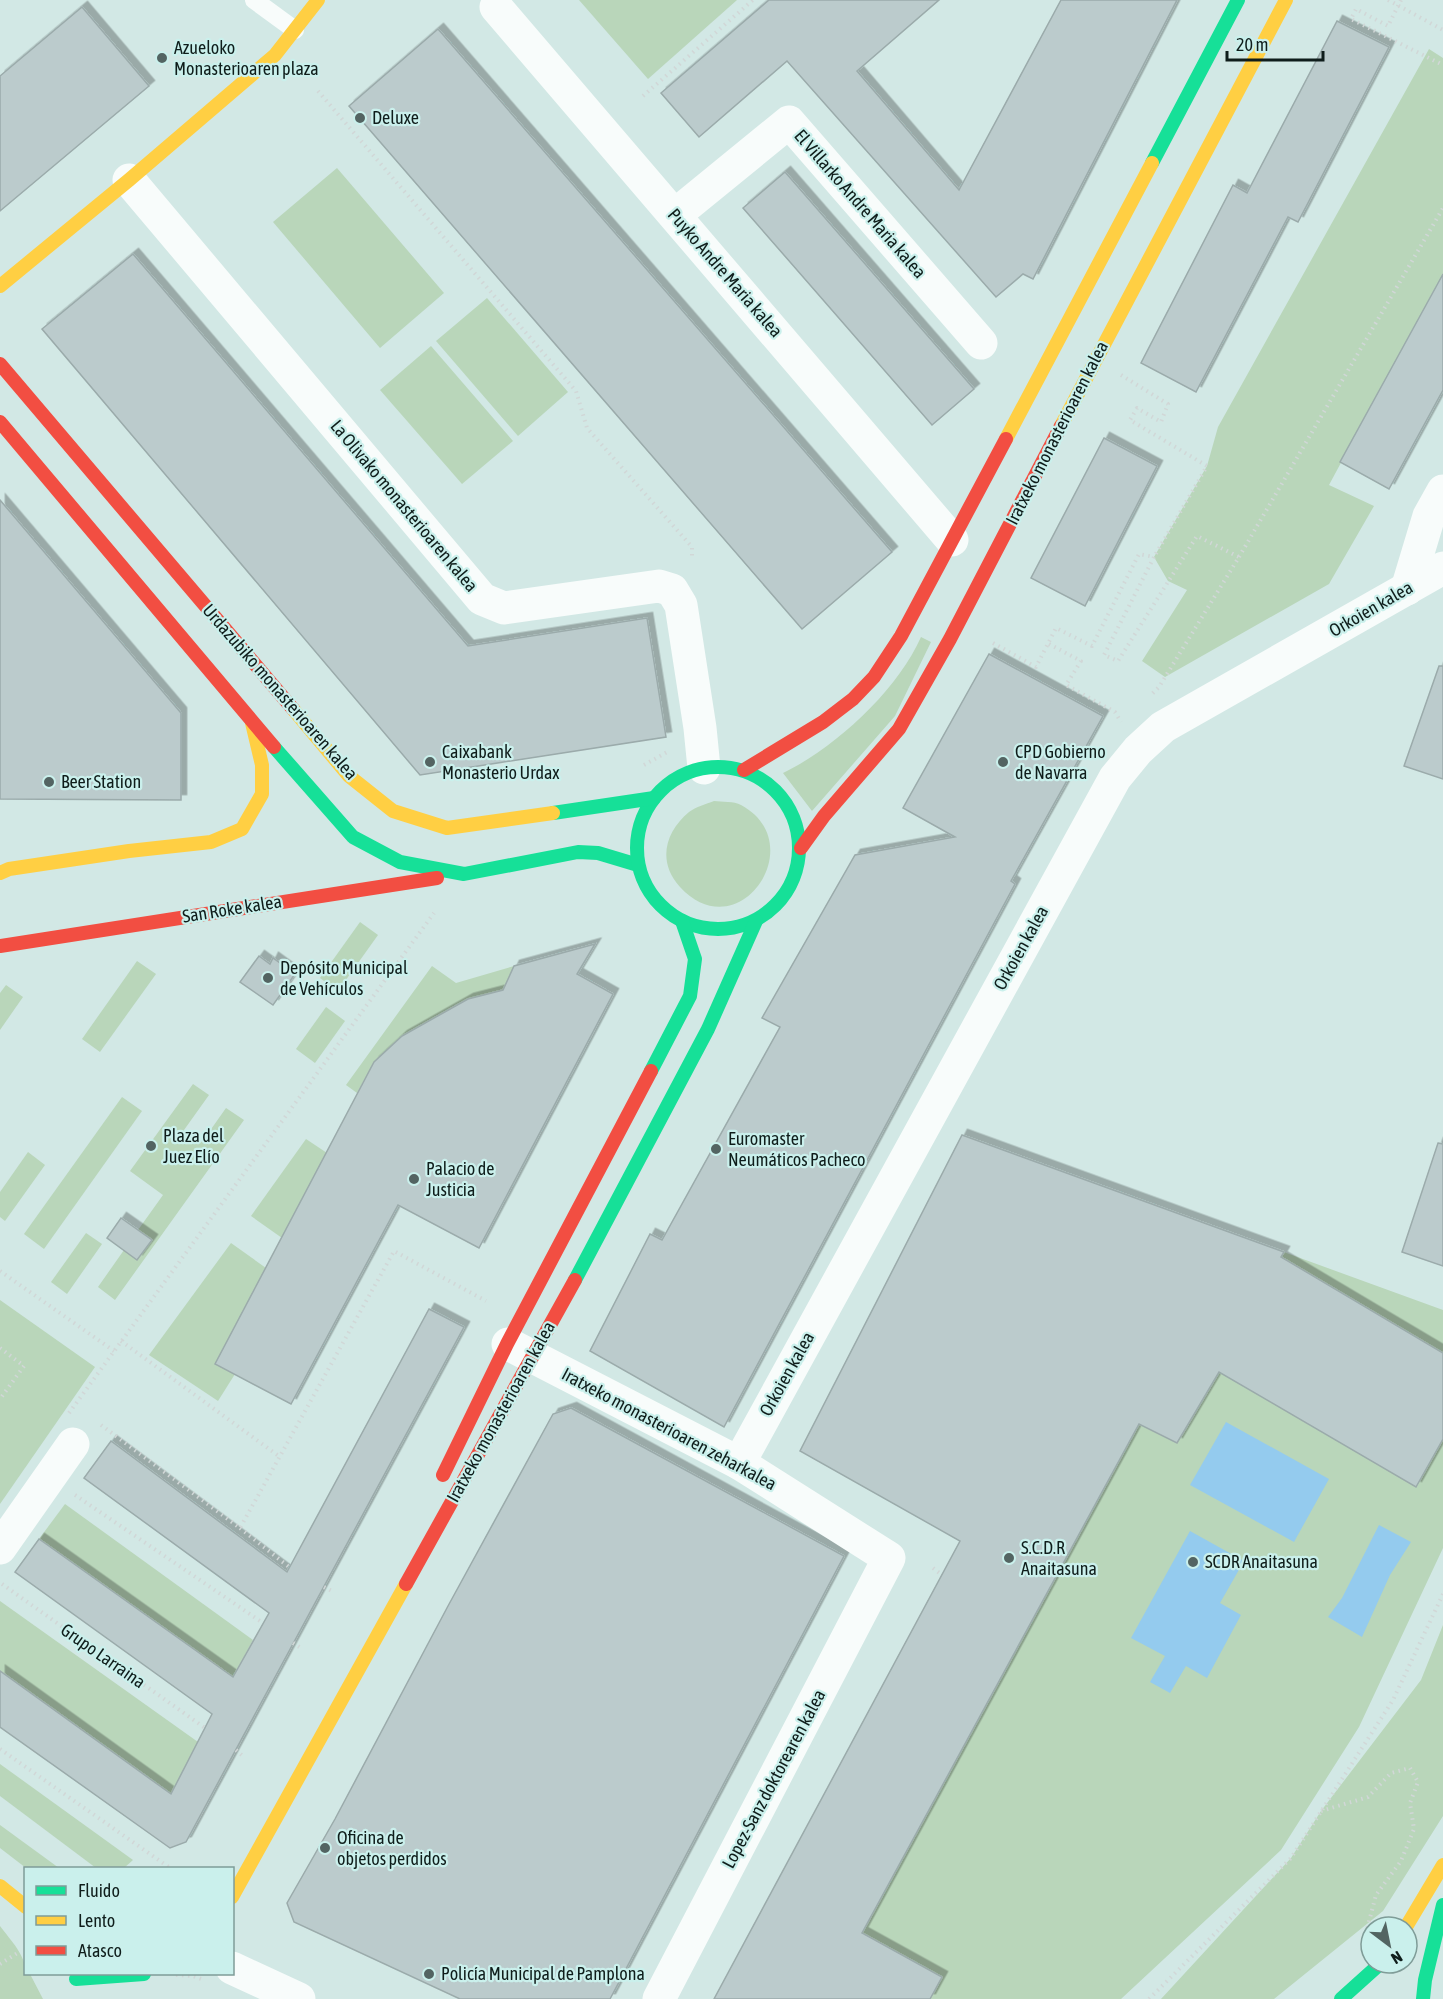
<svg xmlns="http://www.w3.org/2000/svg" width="1443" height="1999" font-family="'Asap Condensed',sans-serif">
	<defs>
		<filter id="shadow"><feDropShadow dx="5.5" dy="-5.5" stdDeviation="0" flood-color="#0004"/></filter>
	</defs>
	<rect width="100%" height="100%" fill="#d2e8e5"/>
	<g fill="#b9d6ba">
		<path d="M 579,0 L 737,0 L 648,79 Z"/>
		<path d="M 1429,49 L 1443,58 L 1443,295 L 1434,290 L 1329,485 L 1374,506 L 1329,584 L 1165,677 L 1142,661 L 1187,590 L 1168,581 L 1154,557 L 1207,466 L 1218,427 Z"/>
		<path d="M 337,168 L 444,293 L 380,348 L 273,222 Z"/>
		<path d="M 487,298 L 568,392 L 518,436 L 436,341 Z"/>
		<path d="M 431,346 L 513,441 L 462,484 L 380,390 Z"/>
		<path d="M 921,637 L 931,642 L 895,716 L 812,811 L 783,773 C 835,748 897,691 921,637 Z"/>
		<path d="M 714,801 C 722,802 734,801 741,805 C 812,843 739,951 680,887 C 657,862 665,832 689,812 C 696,807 706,804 714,801 Z"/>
		<path d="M 360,922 L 378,935 L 338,991 L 320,978 Z"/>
		<path d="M 137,961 L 156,974 L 100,1052 L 82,1039 Z"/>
		<path d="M 432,966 L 456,983 L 514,966 L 503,990 L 467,999 L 402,1036 L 374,1062 L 357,1093 L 346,1085 Z"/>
		<path d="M 6,985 L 23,997 L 0,1030 L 0,993 Z"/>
		<path d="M 326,1007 L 345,1021 L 315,1063 L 296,1049 Z"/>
		<path d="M 193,1084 L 209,1095 L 184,1130 L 202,1142 L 226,1108 L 244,1120 L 115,1300 L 98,1287 L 124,1250 L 137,1260 L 152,1240 L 138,1230 L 163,1195 L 130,1171 Z"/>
		<path d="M 122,1097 L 142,1111 L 44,1249 L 24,1234 Z"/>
		<path d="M 962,1135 L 1443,1310 L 1443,1548 L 1359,1727 L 1281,1850 L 1121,1999 L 714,1999 L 960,1541 L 800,1451 Z"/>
		<path d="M 306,1139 L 327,1153 L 282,1238 L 251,1216 Z"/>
		<path d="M 28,1152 L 45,1165 L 5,1221 L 0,1217 L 0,1192 Z"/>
		<path d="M 86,1233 L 102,1244 L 67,1294 L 51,1282 Z"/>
		<path d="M 231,1243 L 266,1268 L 235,1374 L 218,1401 L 149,1355 Z"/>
		<path d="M 0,1300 L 95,1367 L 0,1504 Z"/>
		<path d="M 65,1504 L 253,1640 L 233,1677 L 39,1539 Z"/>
		<path d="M 0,1601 L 198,1742 L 171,1794 L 0,1671 Z"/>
		<path d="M 1443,1625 L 1443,1816 L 1383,1911 L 1274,1999 L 1161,1999 L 1291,1858 L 1321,1811 L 1421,1680 Z"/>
		<path d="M 0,1764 L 133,1860 L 124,1868 L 96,1868 L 0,1796 Z"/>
		<path d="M 0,1825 L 59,1868 L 26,1868 L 0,1848 Z"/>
		<path d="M 0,1926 C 11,1941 26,1955 26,1974 L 30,1974 L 43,1999 L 0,1999 Z"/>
	</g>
	<g fill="#94cbee">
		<path d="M 1226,1422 L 1329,1479 L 1294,1542 L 1190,1485 Z"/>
		<path d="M 1379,1525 L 1411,1542 L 1390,1575 L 1362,1637 L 1328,1617 L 1342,1598 Z"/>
		<path d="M 1190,1531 L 1244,1561 L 1220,1603 L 1241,1615 L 1207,1678 L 1186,1666 L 1170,1693 L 1150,1682 L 1165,1656 L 1131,1638 Z"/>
	</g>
	<g fill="#bbcbcc" stroke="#9babab" stroke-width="1.5" filter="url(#shadow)">
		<path d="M 769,0 L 939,0 L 857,71 L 959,190 L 1061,0 L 1177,0 L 1033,279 L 1023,274 L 996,297 L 787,61 L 699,137 L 661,93 Z"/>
		<path d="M 82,7 L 149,86 L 0,211 L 0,76 Z"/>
		<path d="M 1337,21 L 1389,47 L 1298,222 L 1288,217 L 1196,392 L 1141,363 L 1233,185 L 1247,193 Z"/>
		<path d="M 438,29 L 892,552 L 802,629 L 349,106 Z"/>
		<path d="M 785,172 L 974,389 L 932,425 L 743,208 Z"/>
		<path d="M 133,254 L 468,646 L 647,618 L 666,737 L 420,775 L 42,329 Z"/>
		<path d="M 1443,274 L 1443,390 L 1389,489 L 1340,462 Z"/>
		<path d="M 1104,438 L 1157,466 L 1085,606 L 1031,578 Z"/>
		<path d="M 0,500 L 181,713 L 181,800 L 0,799 Z"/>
		<path d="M 989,654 L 1103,716 L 1011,881 L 1015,884 L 724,1427 L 590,1351 L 650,1234 L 662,1240 L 780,1027 L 762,1018 L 855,855 L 955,837 L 903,808 Z"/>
		<path d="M 1439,666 L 1443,666 L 1443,779 L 1404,766 Z"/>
		<path d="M 595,944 L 577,974 L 613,994 L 479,1248 L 398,1205 L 291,1404 L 215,1364 L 374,1062 L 402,1036 L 468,999 L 503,990 L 514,966 Z"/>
		<path d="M 259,956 L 270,964 L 273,958 L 295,974 L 273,1005 L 240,982 Z"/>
		<path d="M 962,1135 L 1284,1252 L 1281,1257 L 1443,1353 L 1443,1439 L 1416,1487 L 1219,1372 L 1177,1443 L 1139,1424 L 862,1933 L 942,1977 L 930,1999 L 714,1999 L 960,1541 L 800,1451 Z"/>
		<path d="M 1438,1143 L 1443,1144 L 1443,1266 L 1402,1252 Z"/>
		<path d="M 121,1218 L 152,1240 L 137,1260 L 107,1238 Z"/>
		<path d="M 429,1309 L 464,1327 L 186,1842 L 170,1848 L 0,1727 L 0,1671 L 171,1794 L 212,1714 L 15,1572 L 39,1539 L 233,1677 L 269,1613 L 84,1478 L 111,1441 L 287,1572 Z"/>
		<path d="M 571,1408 L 844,1556 L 610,1999 L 460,1999 L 294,1922 L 287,1903 L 335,1819 L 448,1606 L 553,1414 Z"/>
	</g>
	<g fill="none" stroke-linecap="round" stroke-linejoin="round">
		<g stroke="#d1d7d7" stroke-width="4" stroke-dasharray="1.5 4.5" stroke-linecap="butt">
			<path d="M 1388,0 L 1443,30"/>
			<path d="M 1401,0 L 1388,26 L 1356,9 L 1351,19 L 1443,65"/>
			<path d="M 318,91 L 576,391 L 587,428 L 692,547 L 692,559"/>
			<path d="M 643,96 L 753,0"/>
			<path d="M 1121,375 L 1168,404 L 1161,422 L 1137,408 L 1130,420 L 1207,466 L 1154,557"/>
			<path d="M 1239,557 L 1443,208"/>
			<path d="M 993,643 L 1036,667 L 1056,628 L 1092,646 L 1139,554 L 1154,557 L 1104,655 L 1118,661 L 1197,536 L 1239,557 L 1159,687 L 1152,694"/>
			<path d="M 1049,644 L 1081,661 L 1066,685 L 1115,712 L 1121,722"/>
			<path d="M 644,765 L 669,751"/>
			<path d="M 0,1271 L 114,1351"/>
			<path d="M 121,1341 L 280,1457"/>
			<path d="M 0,1348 L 24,1366 L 0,1399"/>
			<path d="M 69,1413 L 434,913"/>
			<path d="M 101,1425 L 240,1528 L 394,1251 L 486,1301"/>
			<path d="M 75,1495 L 263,1623"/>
			<path d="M 240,1528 L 289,1567"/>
			<path d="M 933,1568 L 942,1575"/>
			<path d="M 2,1584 L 205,1728"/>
			<path d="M 324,1587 L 332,1591"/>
			<path d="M 293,1643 L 301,1648"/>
			<path d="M 0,1749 L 170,1868"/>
			<path d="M 236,1750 L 243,1756"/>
			<path d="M 1321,1811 L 1368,1797 L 1391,1773 L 1410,1768 L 1418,1782 L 1410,1803 L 1414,1829 L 1401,1861 L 1376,1895 L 1366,1933"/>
			<path d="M 0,1964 L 19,1952"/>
			<path d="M 176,1975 L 193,1976 L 201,1979"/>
			<path d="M 1149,1999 L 1291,1858 L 1393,1700 L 1443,1594"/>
		</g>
		<path stroke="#f8fcfb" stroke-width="18" d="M 254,0 L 295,30"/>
		<g stroke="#f8fcfb" stroke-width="33">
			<path d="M 496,7 L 952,540"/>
			<path d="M 129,180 L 482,599 L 504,608 L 659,586 L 672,590 L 681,605 L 700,728 L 704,768"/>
			<path d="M 675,215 L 789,122 L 981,343"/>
			<path d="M 1407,589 L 1429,516 L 1443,491"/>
			<path d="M 508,1344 L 739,1463 L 889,1558 L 659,1999"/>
			<path d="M 739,1463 L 1115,778 L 1138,750 L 1163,727 L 1443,568"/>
			<path d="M 0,1548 L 73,1444"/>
			<path d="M 232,1968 L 299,1999"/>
		</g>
		<g stroke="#16e098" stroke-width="14">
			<path d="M 1152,163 L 1238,0"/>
			<path d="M 274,747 L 353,837 L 400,862 L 464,874 L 578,852 L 598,853 L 638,865"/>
			<circle cx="718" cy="848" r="81"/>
			<path d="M 553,813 L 654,798"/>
			<path d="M 651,1071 L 690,996 L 695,959 L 682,921"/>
			<path d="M 575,1280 L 708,1029 L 756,921"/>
			<path d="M 76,1979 L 144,1974"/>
			<path d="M 1341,1999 L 1381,1963"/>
			<path d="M 1423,1999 L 1425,1980 L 1443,1905"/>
		</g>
		<g stroke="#ffcf43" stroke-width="14">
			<path d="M 0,286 L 129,180 L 275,55 L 318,0"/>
			<path d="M 1061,426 L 1286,0"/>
			<path d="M 1006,439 L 1152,163"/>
			<path d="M 293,709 L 349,776 L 393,811 L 447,828 L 553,813"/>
			<path d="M 0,873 L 9,869 L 129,851 L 211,842 L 242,829 L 262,794 L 262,765 L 252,723"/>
			<path d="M 0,1886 L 26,1907"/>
			<path d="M 232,1897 L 406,1584"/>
			<path d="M 1406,1927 L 1443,1865"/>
		</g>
		<g stroke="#f24e42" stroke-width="14">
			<path d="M 0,364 L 293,709"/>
			<path d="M 0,422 L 274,747"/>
			<path d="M 744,770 L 823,722 L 853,699 L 874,677 L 901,636 L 1006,439"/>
			<path d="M 801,848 L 824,816 L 899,729 L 950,639 L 1061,426"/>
			<path d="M 0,946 L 437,878"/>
			<path d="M 443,1475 L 507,1344 L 651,1071"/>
			<path d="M 406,1584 L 575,1280"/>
		</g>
	</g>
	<g fill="#536462" stroke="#caf0ec" stroke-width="2">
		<circle cx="162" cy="58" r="6"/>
		<circle cx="360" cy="118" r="6"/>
		<circle cx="430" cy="762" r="6"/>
		<circle cx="1003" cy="762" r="6"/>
		<circle cx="49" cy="782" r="6"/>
		<circle cx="268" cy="978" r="6"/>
		<circle cx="151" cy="1146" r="6"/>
		<circle cx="716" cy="1149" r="6"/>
		<circle cx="414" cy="1179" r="6"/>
		<circle cx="1009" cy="1558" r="6"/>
		<circle cx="1193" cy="1562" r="6"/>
		<circle cx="325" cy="1848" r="6"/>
		<circle cx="429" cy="1974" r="6"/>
	</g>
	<g text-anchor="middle" stroke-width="4.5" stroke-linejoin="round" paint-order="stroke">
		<g font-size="18" fill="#0f1d1b" stroke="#caf0ec" text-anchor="start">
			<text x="174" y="54">Azueloko<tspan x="174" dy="21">Monasterioaren plaza</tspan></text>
			<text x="372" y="124">Deluxe</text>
			<text x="442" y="758">Caixabank<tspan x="442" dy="21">Monasterio Urdax</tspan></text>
			<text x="1015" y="758">CPD Gobierno<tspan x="1015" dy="21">de Navarra</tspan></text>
			<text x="61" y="788">Beer Station</text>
			<text x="280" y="974">Depósito Municipal<tspan x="280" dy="21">de Vehículos</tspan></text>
			<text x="163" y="1142">Plaza del<tspan x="163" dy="21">Juez Elío</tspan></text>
			<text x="728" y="1145">Euromaster<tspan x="728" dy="21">Neumáticos Pacheco</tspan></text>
			<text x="426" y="1175">Palacio de<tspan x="426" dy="21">Justicia</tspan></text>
			<text x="1021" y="1554">S.C.D.R<tspan x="1021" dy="21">Anaitasuna</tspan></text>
			<text x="1205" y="1568">SCDR Anaitasuna</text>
			<text x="337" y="1844">Oficina de<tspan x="337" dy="21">objetos perdidos</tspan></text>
			<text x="441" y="1980">Policía Municipal de Pamplona</text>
		</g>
		<g font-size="18" fill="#0f1d1b" stroke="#caf0ec">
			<text transform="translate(860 204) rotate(49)" y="6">El Villarko Andre Maria kalea</text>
			<text transform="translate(725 273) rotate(49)" y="6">Puyko Andre Maria kalea</text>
			<text transform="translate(1057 433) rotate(-63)" y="6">Iratxeko monasterioaren kalea</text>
			<text transform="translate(404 506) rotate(50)" y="6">La Olivako monasterioaren kalea</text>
			<text transform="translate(1371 609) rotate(-30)" y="6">Orkoien kalea</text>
			<text transform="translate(280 692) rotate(49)" y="6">Urdazubiko monasterioaren kalea</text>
			<text transform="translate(232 909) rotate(-9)" y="6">San Roke kalea</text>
			<text transform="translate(1021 948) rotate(-61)" y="6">Orkoien kalea</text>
			<text transform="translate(787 1374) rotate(-61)" y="6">Orkoien kalea</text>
			<text transform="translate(501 1412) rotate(-61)" y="6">Iratxeko monasterioaren kalea</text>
			<text transform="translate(669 1429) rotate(28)" y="6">Iratxeko monasterioaren zeharkalea</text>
			<text transform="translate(103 1656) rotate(35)" y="6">Grupo Larraina</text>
			<text transform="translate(774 1779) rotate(-62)" y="6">Lopez-Sanz doktorearen kalea</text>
		</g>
	</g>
	<rect x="24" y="1867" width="210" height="108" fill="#caf0ec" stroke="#7f9c98" stroke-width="1.5"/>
	<rect x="36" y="1886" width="30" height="9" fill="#16e098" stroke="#7f9c98" stroke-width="1.5"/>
	<text x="78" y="1897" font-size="18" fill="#0f1d1b">Fluido</text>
	<rect x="36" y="1916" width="30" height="9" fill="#ffcf43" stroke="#7f9c98" stroke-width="1.5"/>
	<text x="78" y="1927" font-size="18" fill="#0f1d1b">Lento</text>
	<rect x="36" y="1946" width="30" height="9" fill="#f24e42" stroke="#7f9c98" stroke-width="1.5"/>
	<text x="78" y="1957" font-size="18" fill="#0f1d1b">Atasco</text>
	<g transform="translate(1389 1945) rotate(148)"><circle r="28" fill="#caf0ec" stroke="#7f9c98" stroke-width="1.5"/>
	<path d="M0-4.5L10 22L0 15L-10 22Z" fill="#536462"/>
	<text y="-9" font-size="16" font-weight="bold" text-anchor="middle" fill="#0f1d1b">N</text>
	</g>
	<path d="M1227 51v9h96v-9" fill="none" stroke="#0f1d1b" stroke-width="3"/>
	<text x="1236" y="51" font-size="18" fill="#0f1d1b" stroke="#caf0ec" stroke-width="4.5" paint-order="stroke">20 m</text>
</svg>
